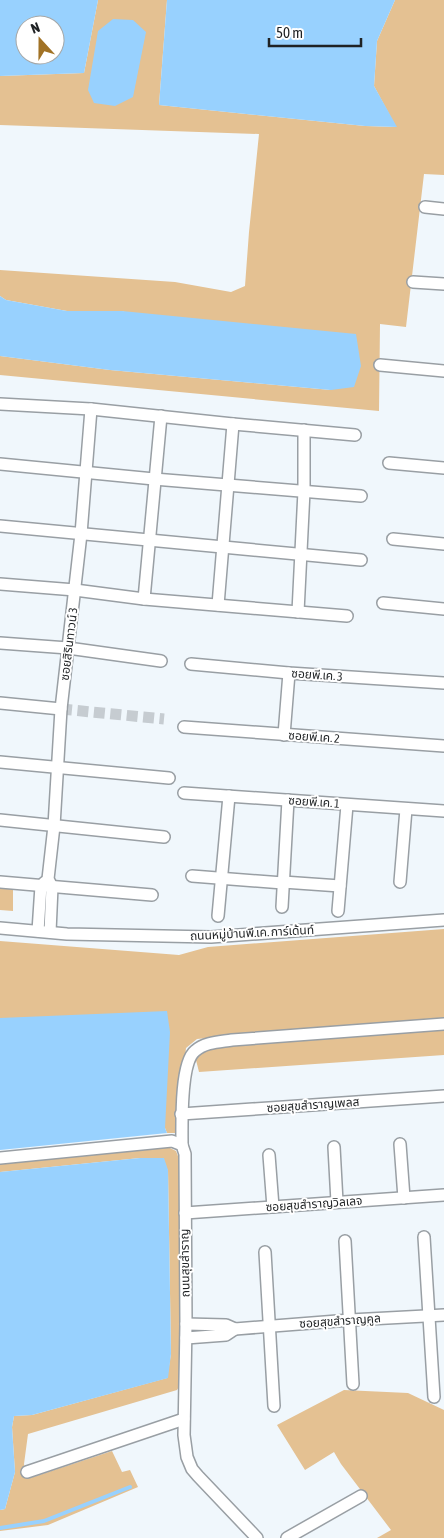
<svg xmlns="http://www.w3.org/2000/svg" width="444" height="1538" font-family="'Asap Condensed','Noto Sans Thai',sans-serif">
	<rect width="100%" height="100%" fill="#f0f7fc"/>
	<g fill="#e4c192">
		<path d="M 98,0 L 167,0 L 159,105 L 365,126 L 396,127 L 374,86 L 377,41 L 395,0 L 444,0 L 444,175 L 424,174 L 406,327 L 380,324 L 379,411 L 0,375 L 0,356 L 110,370 L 331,390 L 122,311 L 67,311 L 6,300 L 0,296 L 0,270 L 175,282 L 231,292 L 245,286 L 249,232 L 259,134 L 0,125 L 0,76 L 84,73 Z"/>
		<path d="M 0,888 L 13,889 L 13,911 L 0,910 Z"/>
		<path d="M 444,929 L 444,1019 L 279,1031 L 197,1039 L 186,1048 L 177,1133 L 167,1133 L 165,1128 L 15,1018 L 0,1018 L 0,941 L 179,955 L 208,947 Z"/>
		<path d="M 444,1028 L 444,1055 L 199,1072 L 196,1060 C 204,1048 215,1047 228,1044 Z"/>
		<path d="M 164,1145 L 176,1151 L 180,1161 L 181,1225 L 180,1385 L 177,1390 L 28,1434 L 24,1464 L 27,1479 L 112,1451 L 122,1472 L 130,1470 L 138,1487 L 48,1525 L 0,1531 L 0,1510 L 5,1509 L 15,1472 L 12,1427 L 14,1416 L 32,1415 L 167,1378 L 171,1354 L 168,1170 L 140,1158 L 0,1172 L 0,1163 Z"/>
		<path d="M 344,1390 L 408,1393 L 444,1410 L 444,1538 L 377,1538 L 391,1530 L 341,1464 L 334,1452 L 305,1470 L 277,1425 Z"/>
	</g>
	<g fill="#98d1fe" fill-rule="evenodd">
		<path d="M 0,0 L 98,0 L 84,73 L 0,76 ZM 25,25 L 55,25 L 55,55 L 25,55 Z"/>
		<path d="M 167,0 L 395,0 L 377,41 L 374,86 L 397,127 L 365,126 L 159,105 Z"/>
		<path d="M 113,19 L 133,20 L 146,32 L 133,97 L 115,106 L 94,103 L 88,90 L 98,31 Z"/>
		<path d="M 0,296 L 6,300 L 67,311 L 122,311 L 356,334 L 361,366 L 354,387 L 331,390 L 110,370 L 0,356 Z"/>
		<path d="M 167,1011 L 170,1032 L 165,1128 L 167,1133 L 0,1150 L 0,1018 Z"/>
		<path d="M 140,1158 L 164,1158 L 168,1170 L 171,1354 L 168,1378 L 32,1415 L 14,1416 L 12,1427 L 15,1472 L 5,1509 L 0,1510 L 0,1172 Z"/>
	</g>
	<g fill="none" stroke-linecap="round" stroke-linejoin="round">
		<path stroke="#98d1fe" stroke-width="4" d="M 0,1528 L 44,1521 L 130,1487"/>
		<path stroke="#c6ccd1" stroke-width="11" stroke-dasharray="11 5.5" stroke-linecap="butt" d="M 61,709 L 164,719"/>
		<g stroke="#999fa4" stroke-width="14">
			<g id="street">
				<path d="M 425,207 L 444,209"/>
				<path d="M 413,282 L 444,284"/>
				<path d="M 380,365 L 444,371"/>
				<path d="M 0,404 L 91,409 L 233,424 L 355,435"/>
				<path d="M 389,463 L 444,468"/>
				<path d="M 0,464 L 154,479 L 361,496"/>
				<path d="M 0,526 L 361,560"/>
				<path d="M 393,539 L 444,544"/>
				<path d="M 0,584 L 75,590 L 144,599 L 347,616"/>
				<path d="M 144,599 L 161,416"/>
				<path d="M 383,603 L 444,609"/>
				<path d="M 218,605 L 233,424"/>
				<path d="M 298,612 L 304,491 L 304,430"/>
				<path d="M 0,643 L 68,648 L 161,661"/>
				<path d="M 191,664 L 289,673 L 444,683"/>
				<path d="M 0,703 L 61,709"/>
				<path d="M 184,727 L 444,746"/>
				<path d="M 284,735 L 289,673"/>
				<path d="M 0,762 L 169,778"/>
				<path d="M 184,793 L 444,811"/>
				<path d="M 0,820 L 164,837"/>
				<path d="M 192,876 L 283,883"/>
				<path d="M 0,882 L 152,895"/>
				<path d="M 283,882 L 340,886"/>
				<path d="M 400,882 L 406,809"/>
				<path d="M 282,907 L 288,800"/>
				<path d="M 338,911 L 347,805"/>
				<path d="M 218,916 L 229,796"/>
				<path d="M 0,928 L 67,934 L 211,937 L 444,920"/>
				<path d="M 38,931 L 41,886 L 45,882"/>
				<path d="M 50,932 L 52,887 L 48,879 L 54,826 L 61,709 L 81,534 L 91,409"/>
				<path d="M 181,1114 L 444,1096"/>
				<path d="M 400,1144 L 404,1198"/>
				<path d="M 182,1145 C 182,1125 180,1063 195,1051 C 205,1042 220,1042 232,1040 L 444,1024"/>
				<path d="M 334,1147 L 337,1202"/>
				<path d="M 269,1155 L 273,1207"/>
				<path d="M 0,1158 L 172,1141 L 182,1145 L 185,1154 L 186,1324 L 184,1435 L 187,1457 L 192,1469 L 198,1476 L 257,1538"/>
				<path d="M 185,1213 L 444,1195"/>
				<path d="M 424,1237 L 434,1397"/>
				<path d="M 345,1241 L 353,1384"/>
				<path d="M 265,1252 L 274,1406"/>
				<path d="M 235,1329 L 350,1320 L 444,1315"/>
				<path d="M 186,1338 L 226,1335 L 235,1329 L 226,1325 L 186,1324"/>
				<path d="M 27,1472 L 184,1419"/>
				<path d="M 287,1538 L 361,1496"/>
			</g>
		</g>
		<use href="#street" stroke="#fff" stroke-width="11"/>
	</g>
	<g text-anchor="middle" stroke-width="4" stroke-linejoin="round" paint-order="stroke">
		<g font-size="12" fill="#1f2224" stroke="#fff">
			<text transform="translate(69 644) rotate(-83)" y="4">ซอยสิรินทาวน์ 3</text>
			<text transform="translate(317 675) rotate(4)" y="4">ซอยพี.เค. 3</text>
			<text transform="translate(314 737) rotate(4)" y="4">ซอยพี.เค. 2</text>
			<text transform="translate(314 802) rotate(4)" y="4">ซอยพี.เค. 1</text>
			<text transform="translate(252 933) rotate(-3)" y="4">ถนนหมู่บ้านพี.เค. การ์เด้นท์</text>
			<text transform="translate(313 1105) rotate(-4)" y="4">ซอยสุขสำราญเพลส</text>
			<text transform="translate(314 1204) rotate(-4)" y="4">ซอยสุขสำราญวิลเลจ</text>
			<text transform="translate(185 1263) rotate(-91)" y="4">ถนนสุขสำราญ</text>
			<text transform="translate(340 1321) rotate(-4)" y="4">ซอยสุขสำราญคูล</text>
		</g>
	</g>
	<g transform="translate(40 40) rotate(339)"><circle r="24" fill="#ffffff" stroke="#a5a7a7"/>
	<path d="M0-4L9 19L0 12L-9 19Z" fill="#a17225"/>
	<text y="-8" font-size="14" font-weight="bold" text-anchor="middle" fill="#1f2224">N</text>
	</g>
	<path d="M269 38v8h92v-8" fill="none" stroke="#1f2224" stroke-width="2.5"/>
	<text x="276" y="38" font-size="15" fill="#1f2224" stroke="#ffffff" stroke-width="4" paint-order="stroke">50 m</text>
</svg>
